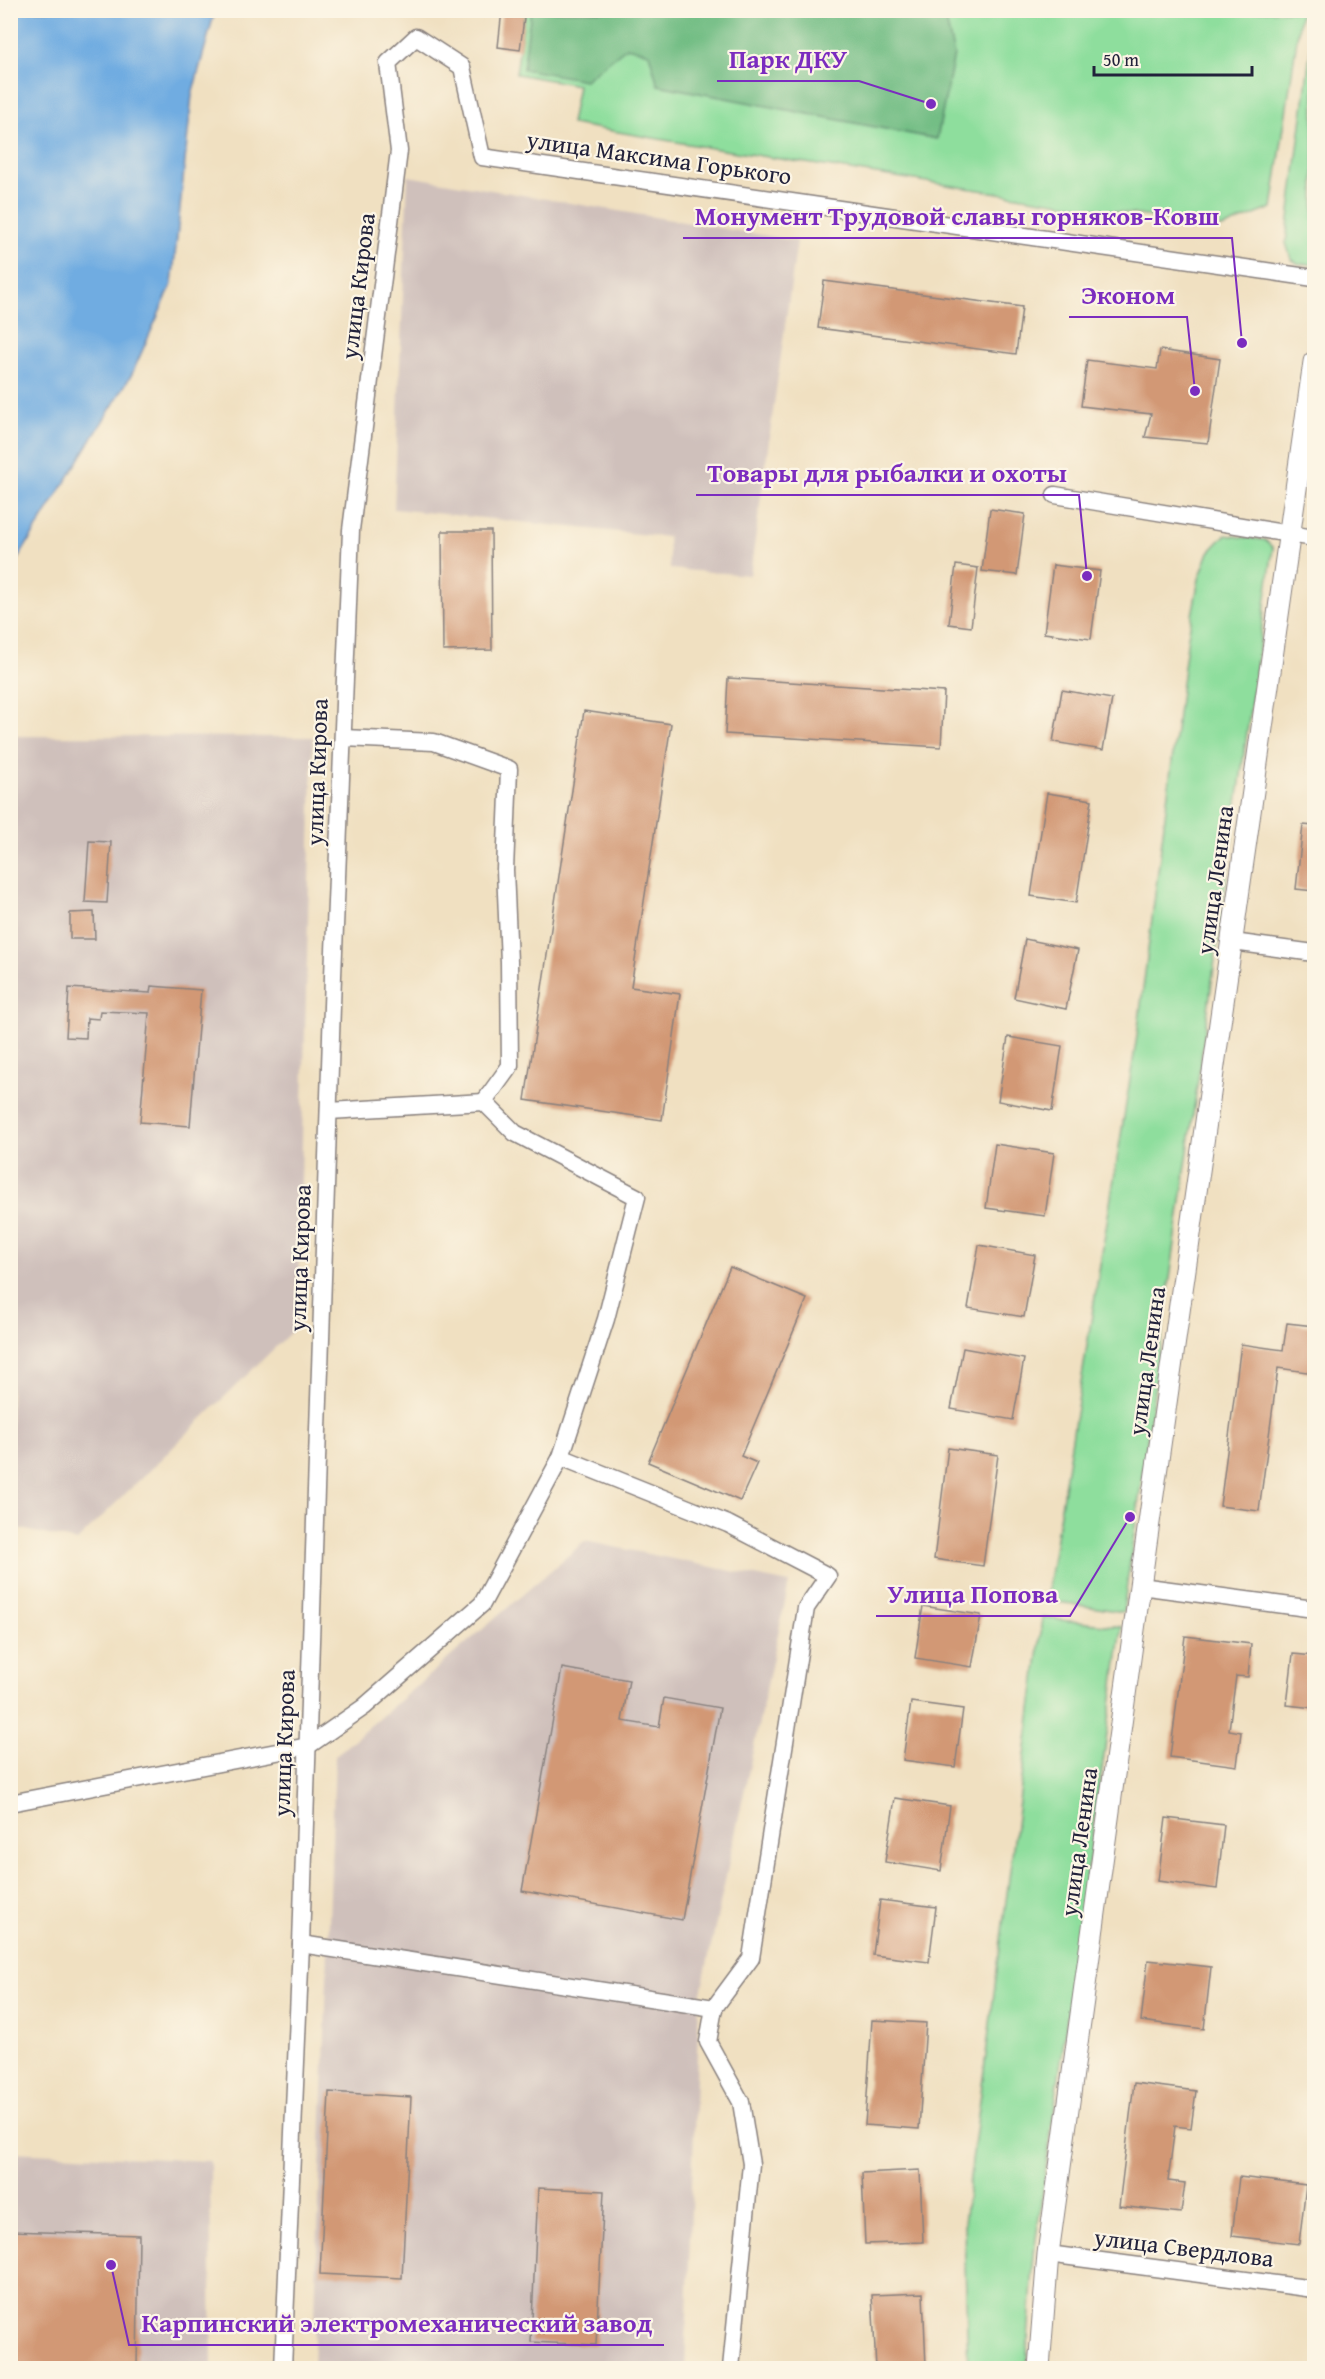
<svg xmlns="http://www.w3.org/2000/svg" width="1325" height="2379" font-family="'Gentium Book Plus',serif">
	<rect width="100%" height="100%" fill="#fcf5e5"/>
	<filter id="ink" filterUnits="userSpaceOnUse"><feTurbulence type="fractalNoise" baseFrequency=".0167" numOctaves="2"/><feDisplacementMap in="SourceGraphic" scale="12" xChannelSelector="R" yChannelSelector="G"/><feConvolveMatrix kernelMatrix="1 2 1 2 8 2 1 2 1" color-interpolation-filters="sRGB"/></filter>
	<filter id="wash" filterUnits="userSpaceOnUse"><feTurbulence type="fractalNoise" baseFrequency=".008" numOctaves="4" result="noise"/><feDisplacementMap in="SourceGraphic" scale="24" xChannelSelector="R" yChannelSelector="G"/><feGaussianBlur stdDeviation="1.35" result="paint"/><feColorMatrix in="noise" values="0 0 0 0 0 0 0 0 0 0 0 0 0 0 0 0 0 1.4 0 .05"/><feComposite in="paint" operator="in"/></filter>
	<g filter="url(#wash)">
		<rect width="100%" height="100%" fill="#f0e0c1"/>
		<g fill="#cfc0bb">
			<path d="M 408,176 L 797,241 L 750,575 L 670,569 L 668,537 L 394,509 Z"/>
			<path d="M 11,736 L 313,737 L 297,1326 L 77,1541 L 11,1527 Z"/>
			<path d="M 585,1541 L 789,1583 L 699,2002 L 685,2368 L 313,2368 L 335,1756 Z"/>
			<path d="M 11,2152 L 210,2161 L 212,2368 L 11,2368 Z"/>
		</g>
		<g fill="#8ede9d" stroke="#58806c" stroke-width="1.5">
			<path d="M 525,11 L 1301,11 L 1272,208 L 1222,228 L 723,150 L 571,124 L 578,85 L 516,74 Z"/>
			<path d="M 1314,22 L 1314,264 L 1299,264 L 1291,259 L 1286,243 Z"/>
			<path d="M 1225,535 L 1265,540 L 1273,548 L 1123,1612 L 1046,1600 L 1137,1036 L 1188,636 L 1199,579 L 1209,552 Z"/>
			<path d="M 1043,1618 L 1122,1627 L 1034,2253 L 1026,2368 L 968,2368 L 964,2223 Z"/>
		</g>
		<path fill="#72bd84" stroke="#4a7060" stroke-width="1.5" d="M 531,11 L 944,11 L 954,55 L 937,139 L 658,85 L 649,53 L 627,47 L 585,80 L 523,69 Z"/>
		<path fill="#6face1" stroke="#48678e" stroke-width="1.5" d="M 11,10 L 215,11 L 192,95 L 172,284 L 132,374 L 11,570 Z"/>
		<g id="blocks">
			<g fill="#d29875">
				<path d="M 502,10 L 525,10 L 520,50 L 498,47 Z"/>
				<path d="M 824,281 L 1022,307 L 1016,354 L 818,328 Z"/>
				<path d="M 1160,350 L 1220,359 L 1208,443 L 1145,437 L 1151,414 L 1081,406 L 1087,360 L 1157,369 Z"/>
				<path d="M 990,509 L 1025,514 L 1017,575 L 982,571 Z"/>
				<path d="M 442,531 L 491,531 L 492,650 L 443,651 Z"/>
				<path d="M 956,565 L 978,568 L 971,627 L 949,624 Z"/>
				<path d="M 1053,565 L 1100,571 L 1091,639 L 1044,633 Z"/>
				<path d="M 728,678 L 944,692 L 941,747 L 725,734 Z"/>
				<path d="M 1062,690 L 1112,699 L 1103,750 L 1053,742 Z"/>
				<path d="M 584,711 L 671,724 L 631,987 L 680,994 L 662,1120 L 525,1100 Z"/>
				<path d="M 1047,793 L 1092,800 L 1076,903 L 1031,896 Z"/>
				<path d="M 1303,825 L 1314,826 L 1314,891 L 1296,889 Z"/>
				<path d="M 89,841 L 111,842 L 107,903 L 85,902 Z"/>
				<path d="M 94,912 L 95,939 L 70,939 L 70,913 Z"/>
				<path d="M 1025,939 L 1078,950 L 1066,1009 L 1014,998 Z"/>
				<path d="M 151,986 L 201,990 L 190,1126 L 140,1122 L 149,1013 L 100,1011 L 99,1019 L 87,1018 L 86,1038 L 66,1037 L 69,988 L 150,993 Z"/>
				<path d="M 1008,1037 L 1062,1046 L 1052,1111 L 998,1101 Z"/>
				<path d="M 995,1144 L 1054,1153 L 1045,1216 L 986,1208 Z"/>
				<path d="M 979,1245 L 1035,1255 L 1024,1317 L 968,1308 Z"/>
				<path d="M 730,1267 L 807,1299 L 741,1456 L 757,1463 L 740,1501 L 648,1462 Z"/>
				<path d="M 1287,1323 L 1314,1326 L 1314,1373 L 1278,1368 L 1259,1511 L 1220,1506 L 1241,1344 L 1283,1350 Z"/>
				<path d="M 963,1348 L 1024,1359 L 1013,1420 L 951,1409 Z"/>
				<path d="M 948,1448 L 998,1455 L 983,1566 L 934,1559 Z"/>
				<path d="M 923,1606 L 981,1615 L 972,1667 L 915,1658 Z"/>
				<path d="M 1185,1636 L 1251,1644 L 1248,1677 L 1236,1676 L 1229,1730 L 1241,1732 L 1237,1766 L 1170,1757 Z"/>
				<path d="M 1293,1654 L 1314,1656 L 1314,1708 L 1287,1705 Z"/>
				<path d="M 562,1668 L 629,1680 L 622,1721 L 659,1727 L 664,1698 L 720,1708 L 682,1920 L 522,1891 Z"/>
				<path d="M 911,1702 L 963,1709 L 955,1767 L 903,1760 Z"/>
				<path d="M 895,1798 L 950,1806 L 941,1871 L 885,1862 Z"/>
				<path d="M 1166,1818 L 1224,1825 L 1217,1889 L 1158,1881 Z"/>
				<path d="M 880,1900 L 936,1907 L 929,1962 L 873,1955 Z"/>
				<path d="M 1148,1960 L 1211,1967 L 1204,2029 L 1141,2021 Z"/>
				<path d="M 872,2020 L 926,2023 L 919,2129 L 865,2125 Z"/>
				<path d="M 1134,2083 L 1196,2091 L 1191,2128 L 1175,2126 L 1168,2181 L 1185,2183 L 1181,2213 L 1119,2206 Z"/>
				<path d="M 329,2092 L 411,2097 L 402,2278 L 320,2274 Z"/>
				<path d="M 920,2170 L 923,2242 L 865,2244 L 862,2173 Z"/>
				<path d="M 1239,2177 L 1306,2185 L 1299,2244 L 1232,2236 Z"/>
				<path d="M 538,2188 L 604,2191 L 596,2345 L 531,2342 Z"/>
				<path d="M 10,2231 L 139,2235 L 137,2368 L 10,2368 Z"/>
				<path d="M 923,2293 L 926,2367 L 876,2368 L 872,2295 Z"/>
			</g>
		</g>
	</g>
	<g filter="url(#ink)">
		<use href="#blocks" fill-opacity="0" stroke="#89817e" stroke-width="1.5"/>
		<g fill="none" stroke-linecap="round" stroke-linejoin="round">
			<g stroke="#89817e" stroke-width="19">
				<g id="minor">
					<path d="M 1055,495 L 1314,538"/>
					<path d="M 343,738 L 434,742 L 509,769 L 505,870 L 509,962 L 510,1066 L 484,1102 L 515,1133 L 637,1197 L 606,1319 L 561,1457"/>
					<path d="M 1233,942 L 1314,953"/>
					<path d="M 329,1111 L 484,1102"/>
					<path d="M 1140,1586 L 1314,1609"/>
					<path d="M 10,1803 L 308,1746 L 364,1707 L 482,1604 L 561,1457 L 728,1524 L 828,1576 L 806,1608 L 751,1958 L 714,2008 L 301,1944"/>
					<path d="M 714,2008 L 708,2042 L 741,2102 L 751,2164 L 731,2368"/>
					<path d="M 1048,2254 L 1314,2289"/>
					<path d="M 283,2368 L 301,1944 L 333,976 L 351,530 L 399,151 L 388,63 L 416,37 L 462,67 L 482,157 L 1314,278"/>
				</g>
			</g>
			<g stroke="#89817e" stroke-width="23">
				<path id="tertiary" d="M 1039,2368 L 1048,2254 L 1140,1586 L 1314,362"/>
			</g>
			<use href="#minor" stroke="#fff" stroke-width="16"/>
			<use href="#tertiary" stroke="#fff" stroke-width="21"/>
		</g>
	</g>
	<g text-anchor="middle" stroke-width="4.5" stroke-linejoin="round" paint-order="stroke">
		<g font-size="24" fill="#22223b" stroke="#fcf5e5">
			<text transform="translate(659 158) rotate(8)" y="8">улица Максима Горького</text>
			<text transform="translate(358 286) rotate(-83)" y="8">улица Кирова</text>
			<text transform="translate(317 772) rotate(-88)" y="8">улица Кирова</text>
			<text transform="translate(1215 880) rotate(-82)" y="8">улица Ленина</text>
			<text transform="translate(300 1258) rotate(-88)" y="8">улица Кирова</text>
			<text transform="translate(1147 1361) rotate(-82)" y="8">улица Ленина</text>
			<text transform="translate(284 1743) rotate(-88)" y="8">улица Кирова</text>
			<text transform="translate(1079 1842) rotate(-82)" y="8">улица Ленина</text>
			<text transform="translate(1184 2248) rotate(7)" y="8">улица Свердлова</text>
		</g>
	</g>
	<path fill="none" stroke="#7b2cbf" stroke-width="2" d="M931 104L859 81H717M1242 343L1232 238H683M1195 391L1187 317H1069M1087 576L1079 495H696M1130 1517L1070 1616H876M111 2265L129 2345H664"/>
	<g fill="#7b2cbf" stroke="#fcf5e5" stroke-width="2">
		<circle cx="931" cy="104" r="6"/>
		<circle cx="1242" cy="343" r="6"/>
		<circle cx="1195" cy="391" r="6"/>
		<circle cx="1087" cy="576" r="6"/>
		<circle cx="1130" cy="1517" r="6"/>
		<circle cx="111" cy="2265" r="6"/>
	</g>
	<g font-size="26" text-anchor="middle" font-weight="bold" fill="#7b2cbf" stroke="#fcf5e5" stroke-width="4.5" stroke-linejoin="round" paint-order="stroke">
		<text x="788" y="68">Парк ДКУ</text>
		<text x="957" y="225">Монумент Трудовой славы горняков-Ковш</text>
		<text x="1128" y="304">Эконом</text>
		<text x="887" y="482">Товары для рыбалки и охоты</text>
		<text x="973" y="1603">Улица Попова</text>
		<text x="397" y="2332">Карпинский электромеханический завод</text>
	</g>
	<rect width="1325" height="2379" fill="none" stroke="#fcf5e5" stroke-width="36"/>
	<path d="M1094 66v9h158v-9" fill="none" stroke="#22223b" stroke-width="3"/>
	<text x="1103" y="66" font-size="18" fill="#22223b" stroke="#fcf5e5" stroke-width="4.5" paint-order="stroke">50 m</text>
</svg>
